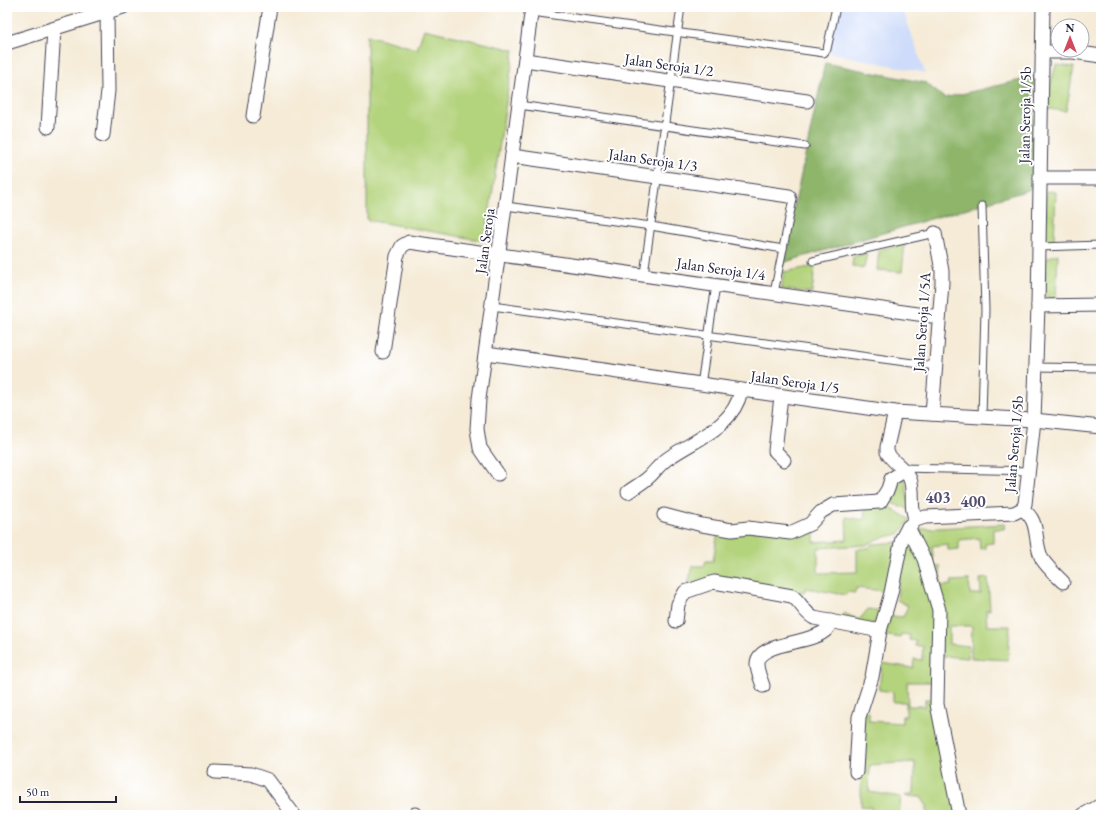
<svg xmlns="http://www.w3.org/2000/svg" width="1108" height="822" font-family="'EB Garamond',serif">
	<rect width="100%" height="100%" fill="#fff"/>
	<filter id="ink" filterUnits="userSpaceOnUse"><feTurbulence type="fractalNoise" baseFrequency=".025" numOctaves="2"/><feDisplacementMap in="SourceGraphic" scale="8" xChannelSelector="R" yChannelSelector="G"/><feConvolveMatrix kernelMatrix="1 2 1 2 8 2 1 2 1" color-interpolation-filters="sRGB"/></filter>
	<filter id="wash" filterUnits="userSpaceOnUse"><feTurbulence type="fractalNoise" baseFrequency=".012" numOctaves="4" result="noise"/><feDisplacementMap in="SourceGraphic" scale="16" xChannelSelector="R" yChannelSelector="G"/><feGaussianBlur stdDeviation="0.9" result="paint"/><feColorMatrix in="noise" values="0 0 0 0 0 0 0 0 0 0 0 0 0 0 0 0 0 1.4 0 .05"/><feComposite in="paint" operator="in"/></filter>
	<g filter="url(#wash)">
		<rect width="100%" height="100%" fill="#f5ebd7"/>
		<path fill="#cedbfa" d="M 837,7 L 902,7 L 925,73 L 828,52 Z"/>
		<g fill="#b3d37b" stroke="#6a7a5b" fill-rule="evenodd">
			<path d="M 424,29 L 514,50 L 485,241 L 367,220 L 367,35 L 417,49 Z"/>
			<path d="M 1056,65 L 1074,67 L 1066,111 L 1048,109 L 1049,89 Z"/>
			<path d="M 1046,191 L 1056,192 L 1054,241 L 1045,240 Z"/>
			<path d="M 905,243 L 902,272 L 877,270 L 879,250 Z"/>
			<path d="M 867,253 L 864,268 L 852,266 L 853,257 Z"/>
			<path d="M 1058,254 L 1056,299 L 1047,297 L 1044,294 L 1046,258 Z"/>
			<path d="M 815,266 L 812,293 L 781,289 L 784,272 Z"/>
			<path d="M 895,477 L 905,479 L 910,511 L 904,507 L 887,502 Z"/>
			<path d="M 880,506 L 888,506 L 910,520 L 899,534 L 877,539 L 866,545 L 818,548 L 818,573 L 857,572 L 857,549 L 868,548 L 872,544 L 900,542 L 879,624 L 839,620 L 844,613 L 859,620 L 868,609 L 881,611 L 884,591 L 856,588 L 855,593 L 847,592 L 846,595 L 806,588 L 804,592 L 797,591 L 795,595 L 688,586 L 692,566 L 704,566 L 706,561 L 713,561 L 717,537 L 720,533 L 814,525 L 814,542 L 847,540 L 846,517 L 864,520 L 865,509 Z"/>
			<path d="M 1005,524 L 1004,529 L 993,529 L 993,543 L 985,544 L 985,548 L 980,549 L 979,538 L 959,540 L 959,549 L 948,550 L 948,544 L 932,546 L 934,566 L 940,566 L 941,586 L 952,585 L 951,581 L 969,580 L 970,594 L 981,594 L 980,579 L 988,578 L 990,610 L 986,610 L 987,626 L 1010,626 L 1008,660 L 971,658 L 972,626 L 949,626 L 949,644 L 969,646 L 968,658 L 943,656 L 917,531 L 921,529 Z"/>
			<path d="M 910,536 L 933,590 L 935,687 L 958,815 L 927,815 L 927,806 L 921,797 L 905,796 L 914,793 L 915,762 L 870,765 L 869,792 L 901,797 L 899,815 L 871,815 L 871,807 L 861,806 L 862,712 L 869,712 L 869,721 L 902,723 L 902,716 L 906,716 L 906,702 L 893,702 L 893,692 L 879,690 L 882,663 L 913,668 L 914,659 L 922,660 L 923,646 L 915,646 L 916,641 L 909,640 L 910,635 L 901,634 L 900,638 L 884,635 L 891,616 L 903,617 L 908,606 L 897,600 L 900,569 ZM 907,682 L 932,682 L 932,699 L 925,699 L 925,706 L 908,706 Z"/>
		</g>
		<path fill="#8eb56b" stroke="#586c53" d="M 825,63 L 926,83 L 944,98 L 1034,77 L 1032,189 L 782,263 Z"/>
	</g>
	<g filter="url(#ink)">
		<g fill="none" stroke-linecap="round" stroke-linejoin="round">
			<g stroke="#424052" stroke-width="9">
				<g id="service">
					<path d="M 532,12 L 824,53 L 827,49 L 836,7"/>
					<path d="M 519,105 L 805,146"/>
					<path d="M 506,206 L 651,226 L 783,249"/>
					<path d="M 1039,247 L 1101,245"/>
					<path d="M 813,261 L 935,233"/>
					<path d="M 644,274 L 681,7"/>
					<path d="M 774,293 L 793,199 L 789,196"/>
					<path d="M 492,306 L 935,366"/>
					<path d="M 1035,367 L 1101,368"/>
					<path d="M 701,385 L 716,285"/>
					<path d="M 982,417 L 985,310 L 982,206"/>
					<path d="M 902,468 L 1029,471"/>
				</g>
			</g>
			<g stroke="#424052" stroke-width="15">
				<g id="minor">
					<path d="M 7,43 L 123,7"/>
					<path d="M 1042,52 L 1073,52 L 1101,56"/>
					<path d="M 525,60 L 807,101"/>
					<path d="M 253,116 L 270,7"/>
					<path d="M 48,127 L 54,29"/>
					<path d="M 103,135 L 108,91 L 107,12"/>
					<path d="M 512,156 L 789,196"/>
					<path d="M 1040,178 L 1101,178"/>
					<path d="M 1038,306 L 1101,305"/>
					<path d="M 383,352 L 397,256 L 402,246 L 409,242 L 939,317"/>
					<path d="M 486,353 L 895,412 L 1034,420 L 1101,427"/>
					<path d="M 781,396 L 775,451 L 784,460"/>
					<path d="M 895,412 L 887,447 L 887,452 C 892,463 906,468 910,479 C 915,492 909,507 916,520"/>
					<path d="M 932,414 L 942,283 L 942,271 L 935,233"/>
					<path d="M 498,474 L 480,448 L 477,429 L 479,399 L 532,7"/>
					<path d="M 628,492 C 635,487 644,482 650,476 C 656,470 660,464 667,459 C 695,439 733,428 741,391"/>
					<path d="M 1022,509 C 1041,521 1033,541 1042,559 C 1047,567 1056,575 1063,582"/>
					<path d="M 664,515 L 702,525 L 732,530 L 748,528 L 790,533 L 810,524 L 821,512 L 833,505 L 880,502 L 888,489 L 891,479 L 904,471"/>
					<path d="M 908,527 L 924,559 L 939,610 L 937,704 L 959,815"/>
					<path d="M 676,621 L 678,604 L 685,592 L 714,582 L 792,596 C 801,602 804,613 814,618 L 880,631"/>
					<path d="M 763,686 C 761,679 757,672 757,664 C 757,641 813,645 827,629 C 829,627 830,624 831,621"/>
					<path d="M 215,772 L 251,774 L 268,780 L 294,815"/>
					<path d="M 856,772 L 859,717 L 872,677 L 880,631 L 891,593 L 902,538 L 908,527 L 916,520 L 925,517 L 1014,513 L 1022,509 L 1025,504 L 1034,420 L 1038,306 L 1043,7"/>
					<path d="M 415,814 L 416,815"/>
					<path d="M 1083,815 L 1101,805"/>
				</g>
			</g>
			<use href="#service" stroke="#fff" stroke-width="7"/>
			<use href="#minor" stroke="#fff" stroke-width="13"/>
		</g>
	</g>
	<g text-anchor="middle" stroke-width="4" stroke-linejoin="round" paint-order="stroke">
		<g font-size="15" fill="#22223b" stroke="#fff">
			<text transform="translate(669 65) rotate(8)" y="5">Jalan Seroja 1/2</text>
			<text transform="translate(1025 115) rotate(-89)" y="5">Jalan Seroja 1/5b</text>
			<text transform="translate(653 160) rotate(8)" y="5">Jalan Seroja 1/3</text>
			<text transform="translate(485 241) rotate(-82)" y="5">Jalan Seroja</text>
			<text transform="translate(721 269) rotate(8)" y="5">Jalan Seroja 1/4</text>
			<text transform="translate(922 322) rotate(-86)" y="5">Jalan Seroja 1/5A</text>
			<text transform="translate(795 382) rotate(8)" y="5">Jalan Seroja 1/5</text>
			<text transform="translate(1014 444) rotate(-85)" y="5">Jalan Seroja 1/5b</text>
		</g>
		<g font-size="16" font-weight="bold" fill="#554d6e" stroke="#fff">
			<text x="938" y="503">403</text>
			<text x="973" y="507">400</text>
		</g>
	</g>
	<rect width="1108" height="822" fill="none" stroke="#fff" stroke-width="24"/>
	<g transform="translate(1070 38)"><circle r="19" fill="#ffffff" stroke="#a7a7b1"/>
	<path d="M0-3L7 15L0 10L-7 15Z" fill="#d1495b"/>
	<text y="-6" font-size="11" font-weight="bold" text-anchor="middle" fill="#22223b">N</text>
	</g>
	<path d="M20 796v6h96v-6" fill="none" stroke="#22223b" stroke-width="2"/>
	<text x="26" y="796" font-size="12" fill="#22223b" stroke="#ffffff" stroke-width="3" paint-order="stroke">50 m</text>
</svg>
